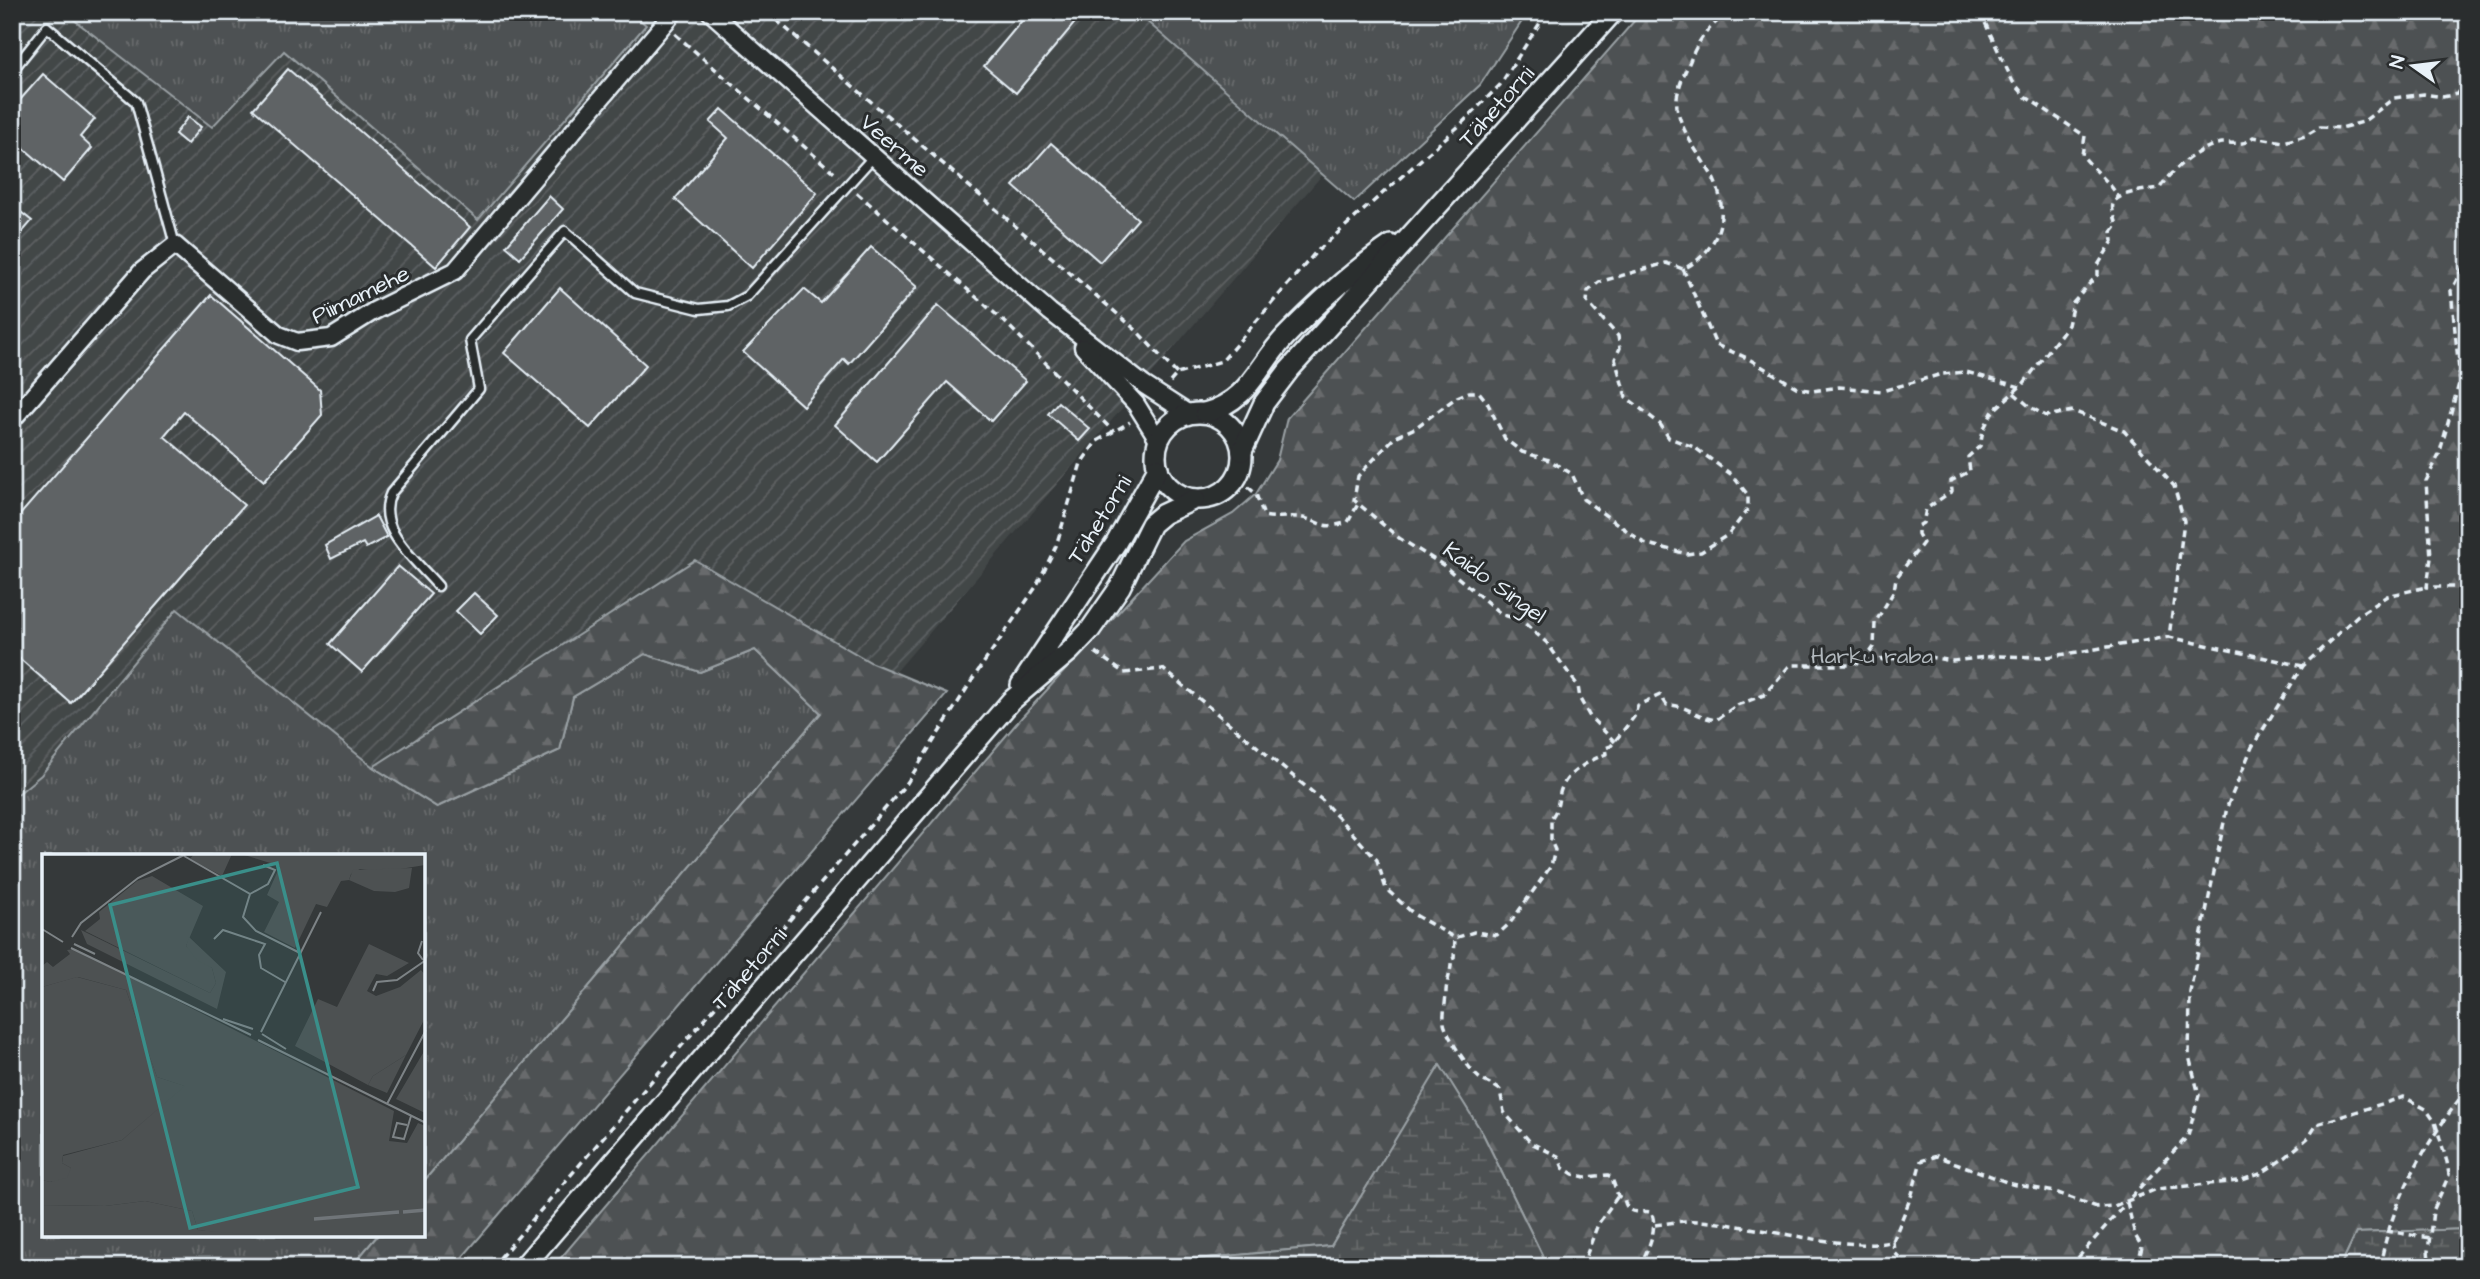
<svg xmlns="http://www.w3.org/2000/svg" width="2480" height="1279" font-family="'Architects Daughter',sans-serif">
	<defs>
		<pattern id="industrial-furrows" width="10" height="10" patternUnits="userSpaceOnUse" patternTransform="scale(1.75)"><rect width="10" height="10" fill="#424647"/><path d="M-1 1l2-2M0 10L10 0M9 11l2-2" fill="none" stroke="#5d6162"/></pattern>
		<pattern id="grass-tufts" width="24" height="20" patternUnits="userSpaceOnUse" patternTransform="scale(1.75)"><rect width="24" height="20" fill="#4d5152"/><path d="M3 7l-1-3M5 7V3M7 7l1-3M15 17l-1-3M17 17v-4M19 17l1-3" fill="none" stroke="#676a6c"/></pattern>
		<pattern id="forest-firs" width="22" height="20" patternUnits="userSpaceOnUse" patternTransform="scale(1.75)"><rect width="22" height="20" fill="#4d5152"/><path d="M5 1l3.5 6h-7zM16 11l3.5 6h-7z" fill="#676a6c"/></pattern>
		<pattern id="wetland-marsh" width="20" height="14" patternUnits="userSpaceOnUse" patternTransform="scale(1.75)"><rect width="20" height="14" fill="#4d5152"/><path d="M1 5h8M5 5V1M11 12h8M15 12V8" fill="none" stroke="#676a6c"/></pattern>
	</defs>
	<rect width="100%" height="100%" fill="#35393a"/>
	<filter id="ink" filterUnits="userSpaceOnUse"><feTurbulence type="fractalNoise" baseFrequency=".0143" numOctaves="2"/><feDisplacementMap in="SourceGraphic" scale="14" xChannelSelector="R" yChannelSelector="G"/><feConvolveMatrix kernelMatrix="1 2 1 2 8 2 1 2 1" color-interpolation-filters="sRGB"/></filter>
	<g filter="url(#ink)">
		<path fill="url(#industrial-furrows)" d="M 12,12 L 64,12 L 211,127 L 284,51 L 478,220 L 646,25 L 631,12 L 1136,12 L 1323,174 L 895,673 L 872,663 L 695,560 L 373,767 L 177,610 L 41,775 L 12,799 Z"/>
		<g fill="url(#grass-tufts)" stroke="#9aa1a5" stroke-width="2">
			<path d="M 64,12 L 631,12 L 646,25 L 478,220 L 284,51 L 212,127 Z"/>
			<path d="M 1136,12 L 1528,12 L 1480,85 L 1354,202 Z"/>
			<path d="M 177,609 L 373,767 L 437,807 L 560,750 L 573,697 L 645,654 L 700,672 L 755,650 L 821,713 L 424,1181 L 424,856 L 44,856 L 44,1235 L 378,1235 L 351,1267 L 12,1267 L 12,799 L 41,775 Z"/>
		</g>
		<g fill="url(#forest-firs)" stroke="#9aa1a5" stroke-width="2">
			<path d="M 1642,12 L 2468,12 L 2468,1229 L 2356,1233 L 2340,1267 L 1548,1267 L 1483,1134 L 1440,1066 L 1331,1246 L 1112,1267 L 553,1267 L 1022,717 L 1184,541 L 1233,514 L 1256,494 L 1277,460 L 1287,418 Z"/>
			<path d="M 695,560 L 872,663 L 947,694 L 454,1267 L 351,1267 L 378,1235 L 424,1235 L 424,1181 L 821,713 L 755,650 L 700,672 L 645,654 L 573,697 L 560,750 L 437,807 L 373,767 Z"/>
		</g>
		<g fill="url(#wetland-marsh)" stroke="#9aa1a5" stroke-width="2">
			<path d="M 1440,1065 L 1483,1134 L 1548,1267 L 1112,1267 L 1331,1246 Z"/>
			<path d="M 2468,1229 L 2468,1267 L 2340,1267 L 2356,1233 Z"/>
		</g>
		<g fill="#5f6365" stroke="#e8f1f8" stroke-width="2">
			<path d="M 1029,12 L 1084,12 L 1016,93 L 984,66 Z"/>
			<path d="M 288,69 L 470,227 L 436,267 L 253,109 Z"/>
			<path d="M 43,74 L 95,119 L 80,137 L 92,148 L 63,182 L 12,138 L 12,109 Z"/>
			<path d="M 722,109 L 817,193 L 752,268 L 675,199 L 728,138 L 710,122 Z"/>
			<path d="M 188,117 L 201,127 L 187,144 L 175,134 Z"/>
			<path d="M 1051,143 L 1138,219 L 1100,262 L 1013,186 Z"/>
			<path d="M 549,196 L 563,209 L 520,258 L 506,246 Z"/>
			<path d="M 12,205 L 32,221 L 12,244 Z"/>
			<path d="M 871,247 L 917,287 L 849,364 L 844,359 L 803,406 L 743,352 L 804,289 L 821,303 Z"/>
			<path d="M 560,288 L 646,365 L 590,428 L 504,353 Z"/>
			<path d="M 211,295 L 320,390 L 322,415 L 264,481 L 184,412 L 164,436 L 244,505 L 71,703 L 12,652 L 12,524 Z"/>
			<path d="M 938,305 L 1026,381 L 991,421 L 947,382 L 877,462 L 835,425 Z"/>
			<path d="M 1058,402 L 1090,429 L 1079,441 L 1048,414 Z"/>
			<path d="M 376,516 L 387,537 L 366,548 L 363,543 L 331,559 L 325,545 Z"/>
			<path d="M 398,566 L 431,594 L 362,672 L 330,644 Z"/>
			<path d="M 474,593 L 498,615 L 480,634 L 456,611 Z"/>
		</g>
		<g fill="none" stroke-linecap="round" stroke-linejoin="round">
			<g stroke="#e8f1f8" stroke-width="13">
				<g id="service">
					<path d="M 12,71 L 47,27 L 136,102 L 175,245"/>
					<path d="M 438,586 C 416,560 374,529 391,493 L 479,389 L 470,340 L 565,231 L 635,293 L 699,309 L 728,306 L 747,296 L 874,156"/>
				</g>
			</g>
			<g stroke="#e8f1f8" stroke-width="21">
				<g id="minor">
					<path d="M 710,12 L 1050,312 L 1144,385 L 1189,414"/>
					<path d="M 1083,347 L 1136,404 L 1159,441"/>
					<path d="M 12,420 L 142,271 L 175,245 L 279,335 L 297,342 L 331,338 L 374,311 L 455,271 L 674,12"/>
				</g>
			</g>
			<g stroke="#e8f1f8" stroke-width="24">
				<g id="tertiary">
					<circle cx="1199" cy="456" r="43"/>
					<path d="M 1205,413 C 1250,400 1256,368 1285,337 C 1316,305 1354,270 1391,245"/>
					<path d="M 1242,451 L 1264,403 L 1289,370 L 1613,12"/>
					<path d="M 1021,685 L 1116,543 L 1158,468"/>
					<path d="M 523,1267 L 1011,701 L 1070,651 L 1090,630 L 1120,587 L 1151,524 L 1163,514 L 1195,499"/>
				</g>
			</g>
			<g stroke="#e8f1f8" stroke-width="3.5" stroke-dasharray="7 5" stroke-linecap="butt">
				<path d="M 767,12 L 1136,330 L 1177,374"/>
				<path d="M 1980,12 L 2013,82 L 2026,97 L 2085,136 L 2082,155 C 2094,170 2110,182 2119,198"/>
				<path d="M 675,34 L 838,176"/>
				<path d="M 857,193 L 1007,324 L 1114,432"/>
				<path d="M 2468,257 L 2451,291 L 2460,380 L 2439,455 L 2426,481 L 2431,558 L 2427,587 L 2468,587"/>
				<path d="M 1683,269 L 1716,345 L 1747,358 L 1798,388 L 1813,391 L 1839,387 L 1882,391 L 1942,374 L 1966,372 L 2020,387"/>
				<path d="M 1170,382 L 1177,374 L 1222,361 L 1315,253 L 1459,126 L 1500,85 L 1547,12"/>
				<path d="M 2014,393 L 2030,407 L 2046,416 L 2073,411 L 2124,431 L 2174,486 L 2184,521 L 2169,637 L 2303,666"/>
				<path d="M 1248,487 L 1256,494 L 1264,516 C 1277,519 1286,516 1298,517 C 1323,521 1319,531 1348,522 L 1358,504"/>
				<path d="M 1095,652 L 1124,673 L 1163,669 L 1322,800 L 1377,860 L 1386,889 L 1415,915 L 1455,938"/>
				<path d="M 1856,662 L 1923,656 L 1953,661 L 1995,656 L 2047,657 L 2169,637"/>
				<path d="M 1615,742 L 1590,717 L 1580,699 L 1578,686 L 1547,643 L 1522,621 L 1501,614 L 1443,565 L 1399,538 L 1354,500 L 1358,476 L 1395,437 L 1415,428 L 1457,397 L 1469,392 L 1479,392 L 1487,402 L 1505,439 L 1522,452 L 1549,460 L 1572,474 L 1583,499 L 1644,543 L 1687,554 L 1701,552 L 1729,534 L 1748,509 L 1748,495 L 1732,475 L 1694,447 L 1669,438 L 1660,424 L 1626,397 L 1615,359 L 1620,348 L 1618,336 L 1587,302 L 1588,291 L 1599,282 L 1666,263 L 1683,269 C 1720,251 1732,211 1711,174 C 1698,152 1682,134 1677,107 C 1675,93 1684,74 1690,61 C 1699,38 1710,25 1730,12"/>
				<path d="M 2131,1197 L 2188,1136 L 2199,1095 L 2189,1056 L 2190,992 L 2227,807 L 2252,747 L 2303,666 L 2358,615 L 2387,596 L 2427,587"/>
				<path d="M 2127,1202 L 2135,1235 L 2142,1247 L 2137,1267"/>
				<path d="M 1655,1225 C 1669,1223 1684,1220 1698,1221 C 1746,1223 1855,1254 1893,1241 L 1912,1194 L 1921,1161 L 1937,1156 L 2012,1184 L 2055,1192 L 2097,1207 L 2114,1206 L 2157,1189 L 2239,1181 L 2260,1174 L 2286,1157 L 2309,1137 L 2317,1124 L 2404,1097 L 2426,1109 L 2435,1122 L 2447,1162 L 2449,1175 L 2433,1211 L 2428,1251 L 2430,1267"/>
				<path d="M 2386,1231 L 2430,1238"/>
				<path d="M 1893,1241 L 1894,1252 L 1909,1267"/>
				<path d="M 492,1267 L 907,783 L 976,674 L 1036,587 L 1056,546 L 1081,463 L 1097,441 L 1130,422"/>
				<path d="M 1582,1267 L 1598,1224 L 1618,1196"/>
				<path d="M 1639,1267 C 1647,1252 1659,1228 1651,1212 C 1639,1210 1628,1217 1624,1199 L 1618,1196 L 1612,1178 L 1608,1175 L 1585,1177 L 1573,1174 L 1563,1168 L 1558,1156 L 1531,1143 L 1504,1112 L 1500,1090 C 1494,1085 1489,1084 1482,1080 C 1471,1074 1445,1033 1444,1023 C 1443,1014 1446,1001 1446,991 C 1447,979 1452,971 1451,959 L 1454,958 L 1455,938 L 1474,932 L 1497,935 L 1510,923 L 1551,866 L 1555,850 L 1551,841 L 1551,818 C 1560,808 1557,798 1562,787 C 1569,771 1591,760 1606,754 L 1605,748 L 1611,746 L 1634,717 L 1638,705 L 1660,695 L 1667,705 C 1685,704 1698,718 1716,720 L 1737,705 L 1764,695 L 1790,665 L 1849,665 L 1855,662 L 1861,665 L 1874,647 L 1875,623 L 1894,591 L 1896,578 L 1923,543 L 1918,534 L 1918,526 L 1923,523 L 1926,509 L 1952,491 L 1951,481 L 1970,471 L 1968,457 L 1980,446 L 1983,430 L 1993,411 L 2024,383 L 2068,325 L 2073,303 L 2098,274 L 2098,265 L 2113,241 L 2112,232 L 2117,226 C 2116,219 2111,210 2113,204 C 2117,192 2148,190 2160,188 C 2170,170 2201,146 2222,143 C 2234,142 2243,147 2253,137 L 2284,142 L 2305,136 L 2320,127 L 2341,128 L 2363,122 L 2394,98 L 2424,94 L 2443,97 L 2457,94 L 2468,72"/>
				<path d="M 2070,1267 L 2126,1203"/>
				<path d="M 2380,1267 C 2391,1201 2427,1140 2468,1088"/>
				<path d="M 2460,1267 L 2468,1250"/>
			</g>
			<use href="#service" stroke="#2a2d2e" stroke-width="8"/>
			<use href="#minor" stroke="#2a2d2e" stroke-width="16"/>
			<use href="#tertiary" stroke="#2a2d2e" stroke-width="19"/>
		</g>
	</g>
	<g text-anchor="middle" stroke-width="6" stroke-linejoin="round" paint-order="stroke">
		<g font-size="23" fill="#e8f1f8" stroke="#2a2d2e">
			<text transform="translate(1496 106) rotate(-48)" y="8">Tähetorni</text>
			<text transform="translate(895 145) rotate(41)" y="8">Veerme</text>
			<text transform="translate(360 294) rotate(-26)" y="8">Piimamehe</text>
			<text transform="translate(1099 519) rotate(-58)" y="8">Tähetorni</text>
			<text transform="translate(1495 582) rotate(36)" y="8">Kaido Singel</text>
			<text transform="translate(749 968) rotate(-49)" y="8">Tähetorni</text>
		</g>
		<g font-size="23" fill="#b2b9be" stroke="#2a2d2e">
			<text x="1872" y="663">Harku raba</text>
		</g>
	</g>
	<g transform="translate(42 854)">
		<rect width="383" height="383" fill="#35393a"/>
		<path d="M 152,0 L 190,0 L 180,22 L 148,5 ZM 199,0 L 383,0 L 383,11 L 340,18 L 318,15 L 309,20 L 307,26 L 299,27 L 285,53 L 274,50 L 253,94 L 222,78 L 237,48 L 225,41 L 238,12 ZM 110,22 L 161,52 L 144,92 L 170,114 L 174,129 L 168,139 L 43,77 L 58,65 L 57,58 L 95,27 ZM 327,90 L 367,109 L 345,122 L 334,120 L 325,137 L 334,142 L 358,133 L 379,116 L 383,121 L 383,164 L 364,201 L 331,222 L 326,231 L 253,192 L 276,145 L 295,153 Z" fill="#4d5152"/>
		<path d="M 370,14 L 367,34 L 353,38 L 332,37 L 307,26 L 311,16 ZM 39,76 L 168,139 L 174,129 L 170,114 L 155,106 L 144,92 L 147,83 L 184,118 L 175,155 L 45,90 ZM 33,95 L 352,257 L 347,287 L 365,289 L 376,269 L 383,272 L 383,383 L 204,382 L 156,376 L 150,357 L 103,347 L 63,352 L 0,351 L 0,326 L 9,328 L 29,314 L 20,309 L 21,302 L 80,286 L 142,232 L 115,223 L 84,136 L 36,123 L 0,133 L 0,112 L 5,108 L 11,113 L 28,100 L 25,96 ZM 384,194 L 384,259 L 383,259 L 354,245 ZM 364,201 L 345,239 L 326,231 L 331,222 Z" fill="#4d5152"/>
		<path d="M 35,123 L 84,136 L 115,223 L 143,232 L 80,286 L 21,301 L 20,309 L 29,314 L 25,324 L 8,328 L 0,326 L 0,133 ZM 103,347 L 150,357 L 156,376 L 236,383 L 0,383 L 0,351 L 63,352 Z" fill="#4d5152"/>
		<path fill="none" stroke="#707579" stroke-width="3.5" d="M 361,358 L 384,356M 272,365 L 357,358"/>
		<path fill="none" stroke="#7d8386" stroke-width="2" d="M 142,2 L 208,40 L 201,63 L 214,77 L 258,99M 208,40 L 226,30 L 233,16 L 221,11M 0,75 L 21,88M 30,83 L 39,69 L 96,24 L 144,0M 172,85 L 181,76 L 223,90 L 217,101 L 219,114 L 243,128M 380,87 L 376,99 L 381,106M 32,90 L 53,100M 29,94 L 209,181M 331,137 L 335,128 L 355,126 L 384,106M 181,165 L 211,175M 219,178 L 279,58M 220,180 L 244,195M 216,186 L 384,269M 345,250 L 384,176M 365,271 L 355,269 L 351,283 L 362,285 L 369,262"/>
		<path fill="#3a8f8a" fill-opacity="0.15" stroke="#3a8f8a" stroke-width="3.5" d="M 235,9 L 316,333 L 148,374 L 68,51 Z"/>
		<rect width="383" height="383" fill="none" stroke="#e8f1f8" stroke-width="3.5"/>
	</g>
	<rect width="2480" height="1279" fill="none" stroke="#2a2d2e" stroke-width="42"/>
	<rect x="21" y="21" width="2438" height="1237" fill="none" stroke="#e8f1f8" stroke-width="2.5" filter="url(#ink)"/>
	<g transform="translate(2413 66) rotate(284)" stroke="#2a2d2e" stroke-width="5" paint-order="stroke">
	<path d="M0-5L12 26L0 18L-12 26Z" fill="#e8f1f8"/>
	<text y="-10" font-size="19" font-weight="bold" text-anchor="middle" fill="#e8f1f8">N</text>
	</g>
</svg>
